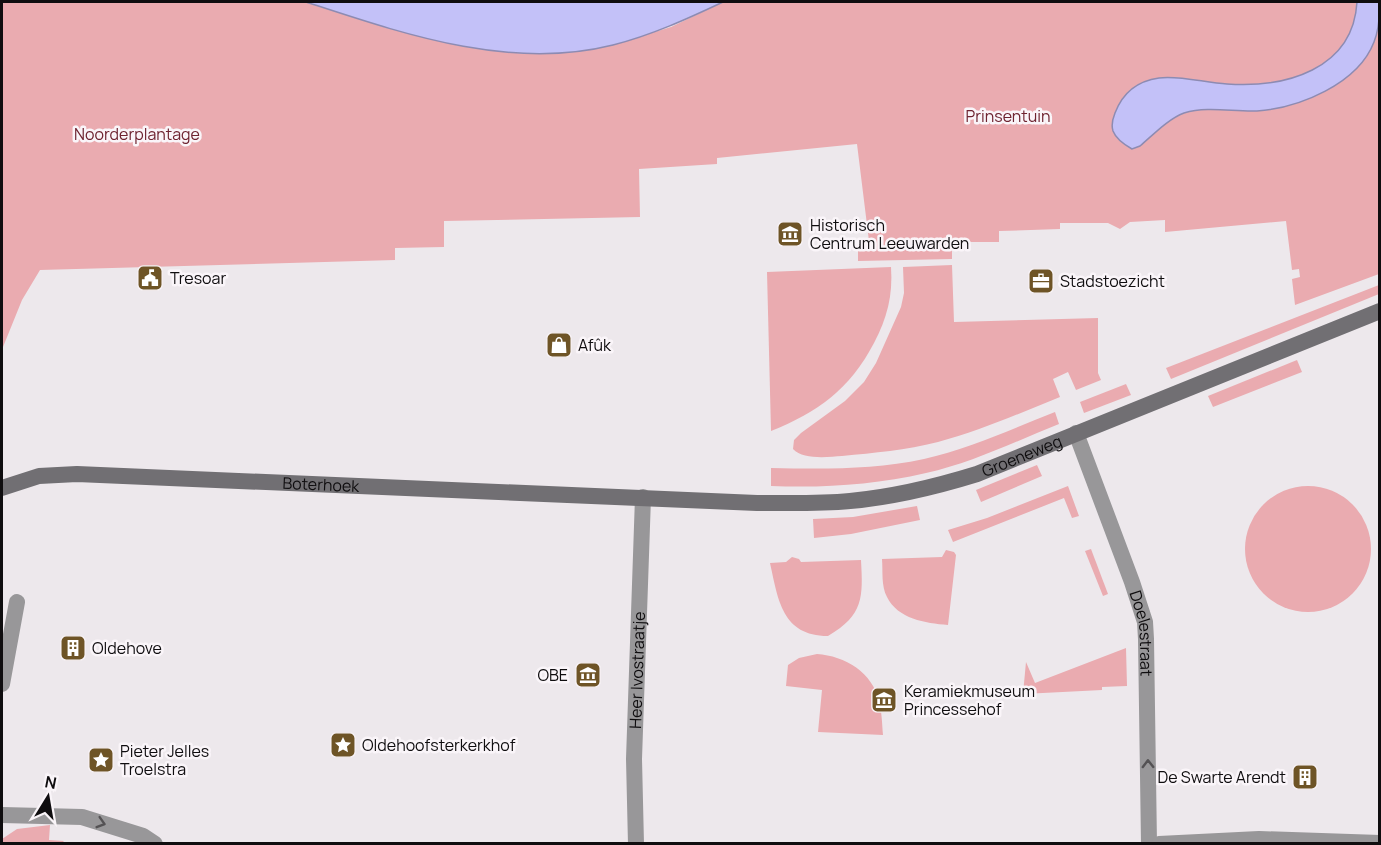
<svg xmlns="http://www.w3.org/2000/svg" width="1381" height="845" font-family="Manrope,sans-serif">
	<rect width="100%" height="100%" fill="#ede8ec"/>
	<g fill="#eaabb0">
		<path d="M 2,2 L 306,2 L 384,27 L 460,46 L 612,45 L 671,27 L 723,2 L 1379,2 L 1379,274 L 1295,305 L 1292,279 L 1300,277 L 1299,269 L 1292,270 L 1286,221 L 1165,232 L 1165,220 L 1130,222 L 1120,229 L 1108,223 L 1060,223 L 1060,229 L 999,231 L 999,242 L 952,242 L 952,259 L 858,261 L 858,242 L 869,241 L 857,144 L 717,158 L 717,164 L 639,169 L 640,217 L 444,221 L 444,247 L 395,248 L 395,260 L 40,270 L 22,300 L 3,347 L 2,347 Z"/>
		<path d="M 952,265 L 954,322 L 1098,318 L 1098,373 L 1101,380 L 1076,390 L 1068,372 L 1053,379 L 1060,397 C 1020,413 980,431 938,442 C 906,450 874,453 842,456 C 828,457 803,460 793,449 L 794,440 L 801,433 L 845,401 L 864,382 L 876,363 L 901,307 L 904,293 L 903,267 Z"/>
		<path d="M 891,267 C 893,296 887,318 874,343 C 850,389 818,412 771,431 L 767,272 Z"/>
		<path d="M 1379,285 L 1379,294 L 1171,379 L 1166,368 Z"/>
		<path d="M 1297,360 L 1302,372 L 1213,407 L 1208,396 Z"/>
		<path d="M 1126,384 L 1131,395 L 1084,413 L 1080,402 Z"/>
		<path d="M 1055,412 L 1059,424 C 1016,441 972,463 926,473 C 874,485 824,488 771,486 L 771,468 C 822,469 873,470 924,459 C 969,449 1012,429 1055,412 Z"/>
		<path d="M 1037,465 L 1042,476 L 981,502 L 976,490 Z"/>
		<circle cx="1308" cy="549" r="63"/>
		<path d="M 1068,486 L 1079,516 L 1072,518 L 1064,498 L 953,542 L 948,530 L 987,518 Z"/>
		<path d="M 917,506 L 920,520 L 851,534 L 814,538 L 813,519 L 853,517 Z"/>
		<path d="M 1091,549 L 1108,594 L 1103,596 L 1085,551 Z"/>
		<path d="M 946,550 L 954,552 L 956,555 L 948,625 C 925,623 898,619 887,597 C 881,586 883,571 882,559 L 942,557 Z"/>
		<path d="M 792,557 L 799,559 L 801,562 L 861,560 C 863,597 864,615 828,636 C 782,636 778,599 770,563 L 786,562 Z"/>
		<path d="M 1126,648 L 1127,686 L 1102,687 L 1102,690 L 1023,694 L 1026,662 L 1035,683 Z"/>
		<path d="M 817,654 C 845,656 873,672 879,702 C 882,712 882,724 883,735 L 818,732 L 822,690 L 786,686 L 788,665 L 799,658 Z"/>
		<path d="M 50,825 L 49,840 L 64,841 L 62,843 L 2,843 L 2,839 L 17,829 Z"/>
	</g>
	<g fill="#c3c1f8" stroke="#8d8bb2" stroke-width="1.5">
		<path d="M 306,2 L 723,2 C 687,19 652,35 613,45 C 510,71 404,34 306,2 Z"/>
		<path d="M 1357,2 L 1379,2 C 1380,15 1379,29 1374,42 C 1358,84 1299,108 1257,111 C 1233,112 1208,106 1184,113 C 1168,119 1153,135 1140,146 L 1132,149 C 1125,145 1116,139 1113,131 C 1111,125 1113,118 1115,113 C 1123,92 1137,81 1159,78 C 1179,75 1206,83 1227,84 C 1285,88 1353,70 1357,2 Z"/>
	</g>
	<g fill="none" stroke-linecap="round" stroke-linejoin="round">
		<g stroke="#989799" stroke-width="16">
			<path id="s1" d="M 1076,433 L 1132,582 L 1145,622 L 1146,639 L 1149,844"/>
			<path d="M 2,684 L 17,602"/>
			<path d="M 2,815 L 82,817 L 143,836 L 155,844"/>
			<path id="s2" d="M 636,844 L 634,759 L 643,497"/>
			<path d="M 1159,844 L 1259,839 L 1380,843"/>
		</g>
		<path stroke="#716f73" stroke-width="16" id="s3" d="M 2,488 L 39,476 L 77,474 L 757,503 C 788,503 819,504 850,501 C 894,497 935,487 977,474 L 1380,311"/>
	</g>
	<defs><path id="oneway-chevron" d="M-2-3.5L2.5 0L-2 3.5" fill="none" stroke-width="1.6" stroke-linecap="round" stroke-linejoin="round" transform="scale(1.5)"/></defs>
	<g stroke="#545254">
		<use href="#oneway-chevron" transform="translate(1148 764) rotate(-91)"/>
		<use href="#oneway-chevron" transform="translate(101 823) rotate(17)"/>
	</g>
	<defs>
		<g id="museum-square" transform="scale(1.35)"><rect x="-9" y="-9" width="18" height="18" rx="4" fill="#6e5426" stroke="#faf5f9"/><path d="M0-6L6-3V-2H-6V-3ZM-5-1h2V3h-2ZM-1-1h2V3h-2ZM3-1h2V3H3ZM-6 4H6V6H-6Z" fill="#fff"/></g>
		<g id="civic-square" transform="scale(1.35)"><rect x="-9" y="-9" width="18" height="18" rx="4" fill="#6e5426" stroke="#faf5f9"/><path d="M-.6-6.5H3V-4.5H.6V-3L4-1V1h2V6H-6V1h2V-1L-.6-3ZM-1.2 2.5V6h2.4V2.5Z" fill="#fff"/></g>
		<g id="office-square" transform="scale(1.35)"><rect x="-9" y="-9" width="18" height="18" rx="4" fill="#6e5426" stroke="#faf5f9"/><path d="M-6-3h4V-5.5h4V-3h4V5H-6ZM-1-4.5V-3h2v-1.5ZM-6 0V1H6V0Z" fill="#fff"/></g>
		<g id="shop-square" transform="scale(1.35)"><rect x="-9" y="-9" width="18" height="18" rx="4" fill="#6e5426" stroke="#faf5f9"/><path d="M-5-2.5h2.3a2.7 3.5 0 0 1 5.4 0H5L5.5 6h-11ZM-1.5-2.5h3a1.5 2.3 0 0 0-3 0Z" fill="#fff"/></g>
		<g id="building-square" transform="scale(1.35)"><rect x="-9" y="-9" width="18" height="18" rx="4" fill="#6e5426" stroke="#faf5f9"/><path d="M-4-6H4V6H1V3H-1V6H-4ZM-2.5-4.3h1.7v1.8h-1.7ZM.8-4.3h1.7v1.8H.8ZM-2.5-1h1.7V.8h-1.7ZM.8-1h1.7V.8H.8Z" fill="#fff"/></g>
		<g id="sight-square" transform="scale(1.35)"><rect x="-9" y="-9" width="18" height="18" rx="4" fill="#6e5426" stroke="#faf5f9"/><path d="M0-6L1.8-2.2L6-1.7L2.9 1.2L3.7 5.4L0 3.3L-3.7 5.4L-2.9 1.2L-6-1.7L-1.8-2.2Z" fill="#fff"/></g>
	</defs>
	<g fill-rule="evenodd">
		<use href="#museum-square" x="790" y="234"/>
		<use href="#civic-square" x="150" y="278"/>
		<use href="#office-square" x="1041" y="281"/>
		<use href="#shop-square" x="559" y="345"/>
		<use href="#building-square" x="73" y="648"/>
		<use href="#museum-square" x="588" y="675"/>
		<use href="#museum-square" x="884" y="700"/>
		<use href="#sight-square" x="343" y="745"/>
		<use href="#sight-square" x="101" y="760"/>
		<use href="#building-square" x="1305" y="777"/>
	</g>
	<g text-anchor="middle" stroke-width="5" stroke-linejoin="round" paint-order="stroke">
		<g font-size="16" fill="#6e2330" stroke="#faf5f9">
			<text x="1008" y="122">Prinsentuin</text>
			<text x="137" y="140">Noorderplantage</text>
		</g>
		<g font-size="16" fill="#0f0d0f" stroke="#faf5f9" text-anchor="start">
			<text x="810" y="231">Historisch<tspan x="810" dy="18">Centrum Leeuwarden</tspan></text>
			<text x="170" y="284">Tresoar</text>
			<text x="1060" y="287">Stadstoezicht</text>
			<text x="578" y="351">Afûk</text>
			<text x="92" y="654">Oldehove</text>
			<text x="568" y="681" text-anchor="end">OBE</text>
			<text x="904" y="697">Keramiekmuseum<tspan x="904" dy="18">Princessehof</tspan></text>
			<text x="362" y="751">Oldehoofsterkerkhof</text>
			<text x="120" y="757">Pieter Jelles<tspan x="120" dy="18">Troelstra</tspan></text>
			<text x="1286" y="783" text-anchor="end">De Swarte Arendt</text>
		</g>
		<g font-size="16" fill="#0f0d0f" stroke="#faf5f9">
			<text dy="6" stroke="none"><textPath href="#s3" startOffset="1029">Groeneweg</textPath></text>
			<text dy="6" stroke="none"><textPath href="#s3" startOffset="321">Boterhoek</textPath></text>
			<text dy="6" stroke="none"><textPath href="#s1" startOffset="212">Doelestraat</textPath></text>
			<text dy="6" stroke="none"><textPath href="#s2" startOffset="174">Heer Ivostraatje</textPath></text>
		</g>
	</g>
	<rect width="1381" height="845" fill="none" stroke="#0f0d0f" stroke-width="6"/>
	<g transform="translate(48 797) rotate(11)" stroke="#faf5f9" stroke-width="4.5" paint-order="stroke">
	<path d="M0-4.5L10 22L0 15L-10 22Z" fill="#0f0d0f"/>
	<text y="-9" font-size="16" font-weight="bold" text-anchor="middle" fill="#0f0d0f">N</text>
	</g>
</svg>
